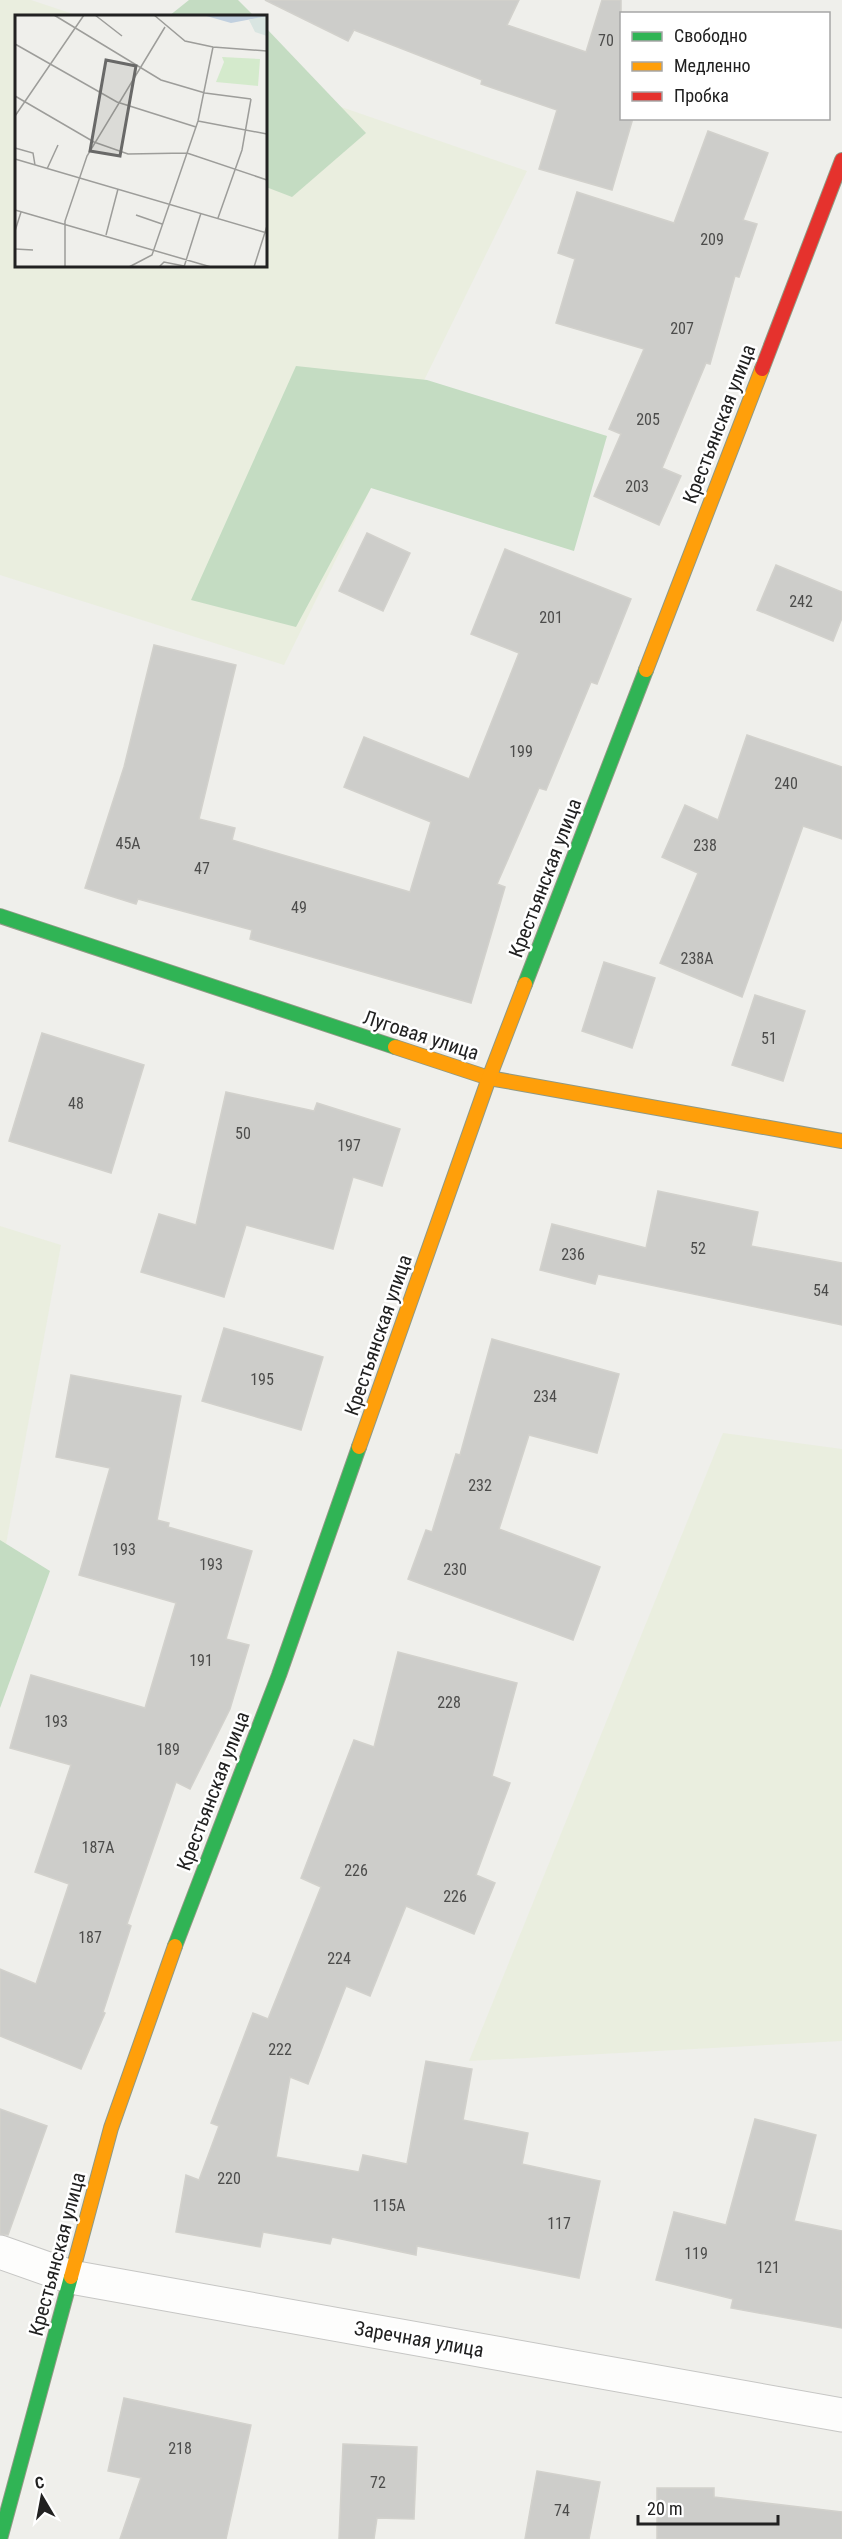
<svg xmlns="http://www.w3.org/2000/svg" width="842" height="2539" font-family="'Roboto Condensed',sans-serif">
	<rect width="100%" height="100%" fill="#efefeb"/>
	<g fill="#eaeedf">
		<path d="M 0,0 L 31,0 L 79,16 L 16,16 L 16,266 L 266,266 L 266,81 L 527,171 L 284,665 L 0,575 Z"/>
		<path d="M 0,1226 L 61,1245 L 0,1577 Z"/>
		<path d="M 723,1433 L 842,1449 L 842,2041 L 469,2061 Z"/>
	</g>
	<g fill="#c4dcc2">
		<path d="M 189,0 L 238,0 L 254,16 L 169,16 Z"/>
		<path d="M 266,28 L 366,133 L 292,197 L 266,187 Z"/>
		<path d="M 296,366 L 427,380 L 607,436 L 574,551 L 371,488 L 296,627 L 191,600 Z"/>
		<path d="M 0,1540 L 50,1571 L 0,1708 Z"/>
	</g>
	<g fill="#cdcdca" stroke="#d2d1cc" stroke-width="1.5">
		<path d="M 265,0 L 519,0 L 507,25 L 586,52 L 602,0 L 621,0 L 621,118 L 633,118 L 612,190 L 539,169 L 557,110 L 481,84 L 482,80 L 354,30 L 348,41 Z"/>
		<path d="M 708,131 L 768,153 L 743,220 L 757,224 L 739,277 L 735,276 L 710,364 L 706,363 L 662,468 L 681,476 L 659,525 L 594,496 L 621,434 L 609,429 L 644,349 L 556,323 L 575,259 L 558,253 L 577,192 L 674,223 Z"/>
		<path d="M 367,533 L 410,553 L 383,611 L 339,591 Z"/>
		<path d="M 505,549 L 631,599 L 597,684 L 591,682 L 546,790 L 539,788 L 497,884 L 505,887 L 471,1003 L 250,939 L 252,930 L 138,899 L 136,904 L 85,888 L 124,767 L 154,645 L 236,665 L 199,819 L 235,828 L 232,840 L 410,892 L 431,822 L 344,787 L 364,737 L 469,779 L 519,653 L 471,634 Z"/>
		<path d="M 776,565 L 842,592 L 842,618 L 833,641 L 757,610 Z"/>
		<path d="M 747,735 L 842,767 L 842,839 L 803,826 L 742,997 L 660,963 L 698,873 L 662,857 L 685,805 L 718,820 Z"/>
		<path d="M 604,962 L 655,978 L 632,1048 L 582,1031 Z"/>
		<path d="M 755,995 L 805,1011 L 783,1081 L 732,1065 Z"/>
		<path d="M 42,1033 L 144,1065 L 111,1173 L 9,1141 Z"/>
		<path d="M 226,1092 L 314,1111 L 317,1103 L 400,1129 L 382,1186 L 353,1177 L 333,1249 L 246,1225 L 224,1297 L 141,1272 L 159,1214 L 196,1225 Z"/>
		<path d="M 658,1191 L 758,1212 L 751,1246 L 842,1263 L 842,1325 L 598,1274 L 595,1284 L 540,1270 L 552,1224 L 646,1248 Z"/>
		<path d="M 224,1328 L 323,1357 L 301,1430 L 202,1401 Z"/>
		<path d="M 492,1339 L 619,1374 L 597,1453 L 529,1435 L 499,1529 L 600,1567 L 573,1640 L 408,1579 L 426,1530 L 432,1532 L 456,1454 L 460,1455 Z"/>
		<path d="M 71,1375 L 181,1396 L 157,1520 L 169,1523 L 168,1527 L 252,1551 L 226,1639 L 249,1645 L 230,1709 L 190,1789 L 176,1782 L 127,1924 L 131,1926 L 103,2012 L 105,2013 L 81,2069 L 0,2036 L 0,1969 L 36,1984 L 69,1884 L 35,1872 L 71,1765 L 10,1748 L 31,1675 L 145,1708 L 176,1603 L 79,1575 L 110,1468 L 56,1457 Z"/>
		<path d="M 398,1652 L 517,1683 L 492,1776 L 510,1783 L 476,1875 L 495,1883 L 474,1934 L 406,1906 L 370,1996 L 346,1986 L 308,2084 L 290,2077 L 276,2157 L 359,2172 L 363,2155 L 407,2164 L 426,2061 L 472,2069 L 463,2120 L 528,2133 L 522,2164 L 600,2181 L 579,2278 L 417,2246 L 416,2255 L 332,2237 L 330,2244 L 263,2232 L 260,2247 L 176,2232 L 186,2175 L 199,2180 L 219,2126 L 211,2123 L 253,2013 L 268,2019 L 321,1887 L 301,1878 L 354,1740 L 374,1747 Z"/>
		<path d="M 0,2109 L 47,2126 L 8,2235 L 0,2234 Z"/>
		<path d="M 755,2119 L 816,2135 L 794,2221 L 842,2231 L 842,2328 L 731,2308 L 733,2299 L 656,2280 L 674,2212 L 726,2225 Z"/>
		<path d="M 124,2398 L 251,2425 L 226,2539 L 120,2539 L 141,2478 L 108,2471 Z"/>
		<path d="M 343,2444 L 417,2447 L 414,2519 L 377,2518 L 374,2539 L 339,2539 Z"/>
		<path d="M 537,2471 L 600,2482 L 589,2539 L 525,2539 Z"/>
		<path d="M 657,2488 L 714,2488 L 714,2497 L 842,2512 L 842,2539 L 657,2539 Z"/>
	</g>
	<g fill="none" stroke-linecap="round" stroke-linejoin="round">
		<g stroke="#c6c6c4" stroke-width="35">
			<path id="street" d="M 0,2252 L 71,2277 L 842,2415"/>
		</g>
		<g stroke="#909984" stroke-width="16">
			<g id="fast">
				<path d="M 0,916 L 395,1047"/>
				<path d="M 525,984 L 646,670"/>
				<path d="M 175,1946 L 279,1675 L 359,1447"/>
				<path d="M 0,2539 L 71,2277"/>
			</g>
		</g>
		<g stroke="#909984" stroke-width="16">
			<g id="slow">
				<path d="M 646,670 L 762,369"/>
				<path d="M 395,1047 L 489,1078 L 842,1141"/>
				<path d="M 359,1447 L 489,1078 L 525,984"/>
				<path d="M 71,2277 L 111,2128 L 175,1946"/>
			</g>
		</g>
		<g stroke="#909984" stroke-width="16">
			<path id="jam" d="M 762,369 L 842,160"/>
		</g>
		<use href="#street" stroke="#fdfdfc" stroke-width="33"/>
		<use href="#fast" stroke="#30b455" stroke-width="14"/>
		<use href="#slow" stroke="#ff9f0a" stroke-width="14"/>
		<use href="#jam" stroke="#e5322d" stroke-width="14"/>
	</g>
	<g text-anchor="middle" stroke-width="5" stroke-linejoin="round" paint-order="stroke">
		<g font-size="16" fill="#4c4c4b">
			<text x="606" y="46">70</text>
			<text x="712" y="245">209</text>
			<text x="682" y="334">207</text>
			<text x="648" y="425">205</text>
			<text x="637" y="492">203</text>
			<text x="801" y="607">242</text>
			<text x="551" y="623">201</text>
			<text x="521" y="757">199</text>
			<text x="786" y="789">240</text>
			<text x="128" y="849">45А</text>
			<text x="705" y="851">238</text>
			<text x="202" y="874">47</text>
			<text x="299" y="913">49</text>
			<text x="697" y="964">238А</text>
			<text x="769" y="1044">51</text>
			<text x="76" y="1109">48</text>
			<text x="243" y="1139">50</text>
			<text x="349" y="1151">197</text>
			<text x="698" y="1254">52</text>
			<text x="573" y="1260">236</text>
			<text x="821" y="1296">54</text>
			<text x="262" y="1385">195</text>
			<text x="545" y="1402">234</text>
			<text x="480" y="1491">232</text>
			<text x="124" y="1555">193</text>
			<text x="211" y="1570">193</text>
			<text x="455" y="1575">230</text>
			<text x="201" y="1666">191</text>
			<text x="449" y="1708">228</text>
			<text x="56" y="1727">193</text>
			<text x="168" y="1755">189</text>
			<text x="98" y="1853">187А</text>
			<text x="356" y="1876">226</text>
			<text x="455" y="1902">226</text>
			<text x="90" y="1943">187</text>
			<text x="339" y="1964">224</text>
			<text x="280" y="2055">222</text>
			<text x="229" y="2184">220</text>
			<text x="389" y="2211">115А</text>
			<text x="559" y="2229">117</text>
			<text x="696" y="2259">119</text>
			<text x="768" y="2273">121</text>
			<text x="180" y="2454">218</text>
			<text x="378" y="2488">72</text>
			<text x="562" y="2516">74</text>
		</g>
		<g font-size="20" fill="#212121" stroke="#fff">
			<text transform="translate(719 424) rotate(-69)" y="7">Крестьянская улица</text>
			<text transform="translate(545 878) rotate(-69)" y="7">Крестьянская улица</text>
			<text transform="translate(421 1035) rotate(18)" y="7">Луговая улица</text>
			<text transform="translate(378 1335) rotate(-71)" y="7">Крестьянская улица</text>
			<text transform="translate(213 1791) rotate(-69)" y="7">Крестьянская улица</text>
			<text transform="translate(57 2254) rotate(-75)" y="7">Крестьянская улица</text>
			<text transform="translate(419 2339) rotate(10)" y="7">Заречная улица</text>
		</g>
	</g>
	<g transform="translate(15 15)">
		<rect width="252" height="252" fill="#efefeb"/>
		<path d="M 207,42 L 245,44 L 243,71 L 201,67 L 209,47 Z" fill="#d4eacc"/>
		<path d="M 252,0 L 252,21 L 240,17 L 234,5 Z" fill="#d9e5e1"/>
		<path d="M 188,0 L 252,0 L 252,1 L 216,8 Z" fill="#c1d0df"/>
		<path fill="none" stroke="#9d9d9a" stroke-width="1.5" d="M 39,0 L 146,65 L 190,78 L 236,84M 80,0 L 107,21M 139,0 L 170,26 L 198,32 L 252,36M 0,29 L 102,87 L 181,112M 0,81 L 79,127 L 113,139 L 172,138 L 252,165M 0,101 L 69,0M 183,106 L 252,119M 0,133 L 18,138 L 20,150M 0,144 L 252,218M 32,154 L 43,130M 0,195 L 196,252M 121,200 L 147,209M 203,203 L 227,135 L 236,84M 0,216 L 6,197M 91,220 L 103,174M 0,234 L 18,235M 50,252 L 50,206 L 72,141 L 150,12M 114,252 L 137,240 L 183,106 L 198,32M 144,252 L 149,247 L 169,251M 169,252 L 186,198M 239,252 L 252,211"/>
		<path fill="#696968" fill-opacity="0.15" stroke="#696968" stroke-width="3" d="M 91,45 L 121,51 L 105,141 L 75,136 Z"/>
		<rect width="252" height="252" fill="none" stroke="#212121" stroke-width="3"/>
	</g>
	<rect x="620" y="12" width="210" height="108" fill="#ffffff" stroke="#a6a6a6" stroke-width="1.5"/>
	<rect x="632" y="32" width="30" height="9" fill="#30b455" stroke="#a6a6a6" stroke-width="1.5"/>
	<text x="674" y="42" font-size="18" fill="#212121">Свободно</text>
	<rect x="632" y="62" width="30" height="9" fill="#ff9f0a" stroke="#a6a6a6" stroke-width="1.5"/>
	<text x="674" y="72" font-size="18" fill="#212121">Медленно</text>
	<rect x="632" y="92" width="30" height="9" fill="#e5322d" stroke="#a6a6a6" stroke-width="1.5"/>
	<text x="674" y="102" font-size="18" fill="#212121">Пробка</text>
	<g transform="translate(42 2497) rotate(350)" stroke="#ffffff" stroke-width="4.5" paint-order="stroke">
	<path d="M0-4.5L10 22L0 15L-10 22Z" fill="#212121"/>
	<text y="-9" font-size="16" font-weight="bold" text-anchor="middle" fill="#212121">С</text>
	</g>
	<path d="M638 2515v9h140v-9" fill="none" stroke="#212121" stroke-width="3"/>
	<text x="647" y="2515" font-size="18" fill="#212121" stroke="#ffffff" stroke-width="4.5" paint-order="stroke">20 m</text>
</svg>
